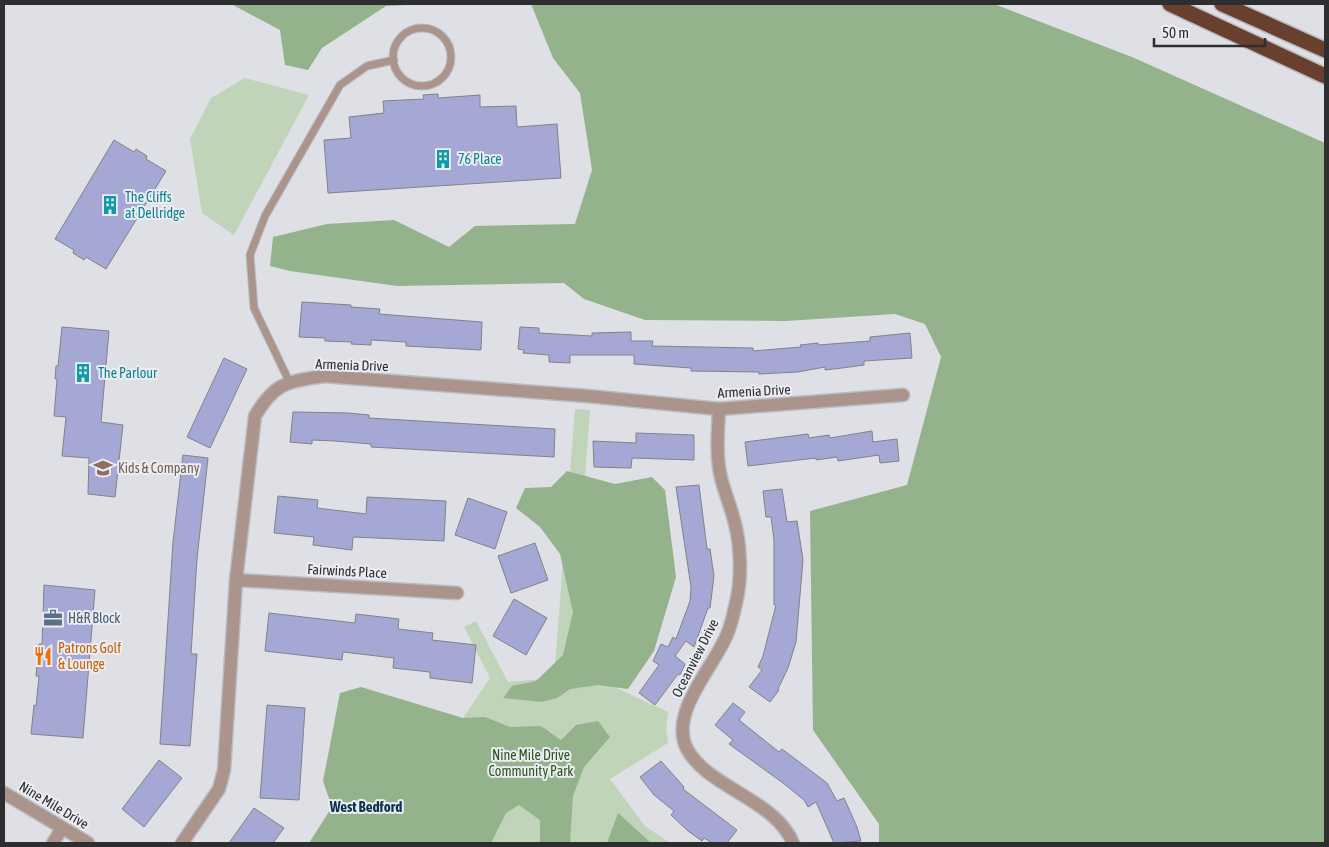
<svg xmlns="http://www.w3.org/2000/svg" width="1329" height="847" font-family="'Asap Condensed',sans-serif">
	<rect width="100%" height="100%" fill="#dee0e5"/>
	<g fill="#c0d4ba">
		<path d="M 245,78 L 309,95 L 234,235 L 202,213 L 190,139 L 211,98 Z"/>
		<path d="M 575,409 L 590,410 L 585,478 L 608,684 L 668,712 L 666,729 L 668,743 L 610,779 L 645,826 L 670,843 L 343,843 L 463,718 L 490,678 L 464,627 L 476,621 L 508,682 L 554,678 Z"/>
	</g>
	<g fill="#94b28b">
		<path d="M 227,4 L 431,4 L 386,6 L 322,48 L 308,70 L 285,65 L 280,30 L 233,5 Z"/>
		<path d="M 531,4 L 994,4 L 1132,57 L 1325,143 L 1325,843 L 879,843 L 879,824 L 813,730 L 810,511 L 907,485 L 941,357 L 925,324 L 895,314 L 786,321 L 645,320 L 584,299 L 564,283 L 397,286 L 290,271 L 270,266 L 273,237 L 327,224 L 394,220 L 449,247 L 475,226 L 575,224 L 592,170 L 580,93 L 553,58 Z"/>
		<path d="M 567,471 L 615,484 L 652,477 L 665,490 L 676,577 L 654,651 L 628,689 L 598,685 L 570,689 L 557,698 L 542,702 L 503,698 L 512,686 L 536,681 L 563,655 L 573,612 L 560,554 L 540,527 L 516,508 L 525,488 L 551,487 Z"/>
		<path d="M 361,687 L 463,718 L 485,717 L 510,727 L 541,726 L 561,740 L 576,725 L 598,721 L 610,737 L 584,767 L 573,796 L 570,843 L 540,843 L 540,820 L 519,805 L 506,813 L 491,843 L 309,843 L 332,807 L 323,781 L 340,693 Z"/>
		<path d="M 618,813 L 651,843 L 607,843 Z"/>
	</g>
	<g fill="#a5a8d5" stroke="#828287">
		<path d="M 438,94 L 438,98 L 480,95 L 480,107 L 516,106 L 517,127 L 557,124 L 561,178 L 328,193 L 324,140 L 351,138 L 349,117 L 384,113 L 383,101 L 424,99 L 423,95 Z"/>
		<path d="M 114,140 L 134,152 L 136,149 L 147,156 L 146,159 L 166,171 L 106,269 L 86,257 L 84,260 L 73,253 L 74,250 L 55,239 Z"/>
		<path d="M 302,302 L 351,305 L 351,307 L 380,309 L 379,314 L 482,322 L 481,350 L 406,346 L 406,342 L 371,340 L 371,345 L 351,344 L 352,342 L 325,341 L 325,338 L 299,337 Z"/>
		<path d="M 62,327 L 109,331 L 101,422 L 123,425 L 115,497 L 88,494 L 89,458 L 62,456 L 66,417 L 54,416 L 57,379 L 55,379 L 56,366 L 58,366 Z"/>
		<path d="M 520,327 L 539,328 L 539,333 L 592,336 L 592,333 L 631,332 L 631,341 L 653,341 L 652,346 L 753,348 L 753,351 L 801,347 L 800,345 L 818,343 L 818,345 L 870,341 L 870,337 L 910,333 L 912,358 L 864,361 L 864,365 L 842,368 L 825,370 L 825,367 L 798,372 L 759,374 L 759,372 L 691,371 L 691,368 L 634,364 L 634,355 L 570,355 L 570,363 L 549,362 L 549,355 L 523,353 L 524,350 L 518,349 Z"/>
		<path d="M 224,358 L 247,369 L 210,448 L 187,437 Z"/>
		<path d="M 293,412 L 348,413 L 369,415 L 369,418 L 555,429 L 554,457 L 371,447 L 371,444 L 335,441 L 312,440 L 312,444 L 290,442 Z"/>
		<path d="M 872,431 L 873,442 L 897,439 L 899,461 L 880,463 L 879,455 L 838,461 L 837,457 L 816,460 L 816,458 L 748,466 L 745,442 L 808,434 L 809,438 L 829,435 L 830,438 Z"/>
		<path d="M 636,433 L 694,435 L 694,460 L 632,458 L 631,468 L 594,467 L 593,441 L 636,443 Z"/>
		<path d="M 183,455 L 208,458 L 197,559 L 191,654 L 197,654 L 190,746 L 160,744 L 173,542 Z"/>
		<path d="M 699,485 L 707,549 L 710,549 L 714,576 L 710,608 L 708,608 L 694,647 L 686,641 L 675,656 L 685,664 L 680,675 L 678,674 L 655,705 L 639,693 L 659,665 L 653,661 L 661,644 L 668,647 L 673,637 L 676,639 L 690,601 L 691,587 L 676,487 Z"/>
		<path d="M 782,489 L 787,522 L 797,521 L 803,560 L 796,642 L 788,668 L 778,689 L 779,690 L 770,702 L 749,687 L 762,670 L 758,667 L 763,656 L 776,605 L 774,605 L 774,540 L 771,517 L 766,517 L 763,491 Z"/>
		<path d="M 278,496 L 318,500 L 317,508 L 366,514 L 367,497 L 446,501 L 444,541 L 353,537 L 352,550 L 313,545 L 314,537 L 274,533 Z"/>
		<path d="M 468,498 L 507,512 L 495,549 L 455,535 Z"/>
		<path d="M 535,543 L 548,580 L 511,593 L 498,556 Z"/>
		<path d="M 44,585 L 95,590 L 83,738 L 31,734 L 34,705 L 36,706 L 39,676 L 36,676 L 39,644 L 42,644 Z"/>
		<path d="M 514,599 L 547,618 L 526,655 L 493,636 Z"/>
		<path d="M 269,613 L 355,623 L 356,614 L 399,619 L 398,629 L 433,633 L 432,640 L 476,645 L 472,683 L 430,678 L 430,672 L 393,668 L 394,658 L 343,652 L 342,660 L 265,651 Z"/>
		<path d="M 733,703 L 745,712 L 739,720 L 779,752 L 782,749 L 827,783 L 837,801 L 844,798 L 857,827 L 861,841 L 834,843 L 816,802 L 808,807 L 804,800 L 783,783 L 729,744 L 733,740 L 715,725 Z"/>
		<path d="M 267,705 L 305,708 L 299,800 L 260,798 Z"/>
		<path d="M 159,760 L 182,778 L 144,827 L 122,809 Z"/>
		<path d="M 661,761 L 684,787 L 683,789 L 737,830 L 727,843 L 712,843 L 704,838 L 702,841 L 688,831 L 671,815 L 674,811 L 654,795 L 640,777 Z"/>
		<path d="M 254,808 L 284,828 L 273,843 L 229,843 Z"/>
	</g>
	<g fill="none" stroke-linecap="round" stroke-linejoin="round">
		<g stroke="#bbbcc1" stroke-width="9">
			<g id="service">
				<circle cx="422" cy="57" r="29"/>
				<path d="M 289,381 L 254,308 L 250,255 L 265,216 L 340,85 L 367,66 L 394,60"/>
			</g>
		</g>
		<g stroke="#bbbcc1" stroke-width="15">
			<g id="minor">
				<path d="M 719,409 C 718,430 716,452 720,473 C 723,489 730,504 734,520 C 741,545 742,578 736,603 C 733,615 731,628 725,639 C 711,670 669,714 687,749 C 708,788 775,799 793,843"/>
				<path d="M 236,580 L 457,593"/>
				<path d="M 53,843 L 62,828"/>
				<path d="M 182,843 L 219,789 L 224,770 L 236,580 L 255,416 C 275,382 287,382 324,376 L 587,396 L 719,409 L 903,395"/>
			</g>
		</g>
		<g stroke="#bbbcc1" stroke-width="15">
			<path id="tertiary" d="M 4,793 L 88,843"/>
		</g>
		<g stroke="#bbbcc1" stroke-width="18">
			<g id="motorway">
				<path d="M 1170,4 L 1325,76"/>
				<path d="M 1222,4 L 1325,50"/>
			</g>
		</g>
		<use href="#service" stroke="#aa948c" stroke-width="7"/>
		<use href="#minor" stroke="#aa948c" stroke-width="12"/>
		<use href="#tertiary" stroke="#aa948c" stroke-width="12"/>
		<use href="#motorway" stroke="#693f2e" stroke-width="15"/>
	</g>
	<defs>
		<g id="building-bare" transform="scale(1.5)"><path d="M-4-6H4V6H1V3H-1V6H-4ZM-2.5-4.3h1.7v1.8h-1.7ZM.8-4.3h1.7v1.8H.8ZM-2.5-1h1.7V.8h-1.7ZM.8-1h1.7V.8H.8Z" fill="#0f9aa8" stroke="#ebedf2" stroke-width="2.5" paint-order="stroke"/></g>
		<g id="school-bare" transform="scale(1.5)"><path d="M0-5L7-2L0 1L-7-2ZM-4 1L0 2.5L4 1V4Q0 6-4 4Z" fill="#8d6e63" stroke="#ebedf2" stroke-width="2.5" paint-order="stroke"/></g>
		<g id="office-bare" transform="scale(1.5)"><path d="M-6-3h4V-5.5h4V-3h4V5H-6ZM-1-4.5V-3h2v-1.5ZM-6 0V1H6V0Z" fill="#5c6f8a" stroke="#ebedf2" stroke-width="2.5" paint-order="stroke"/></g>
		<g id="restaurant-bare" transform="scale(1.5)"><path d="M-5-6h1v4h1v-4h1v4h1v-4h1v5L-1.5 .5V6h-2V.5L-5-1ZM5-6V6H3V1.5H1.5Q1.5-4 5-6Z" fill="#e8710a" stroke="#ebedf2" stroke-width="2.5" paint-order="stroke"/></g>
	</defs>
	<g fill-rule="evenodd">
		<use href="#building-bare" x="443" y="159"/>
		<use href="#building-bare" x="110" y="205"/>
		<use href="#building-bare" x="83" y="373"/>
		<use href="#school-bare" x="103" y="468"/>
		<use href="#office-bare" x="53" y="618"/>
		<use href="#restaurant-bare" x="43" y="656"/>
	</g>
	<g text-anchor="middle" stroke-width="4" stroke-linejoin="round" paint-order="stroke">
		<g font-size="14" fill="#0d838f" stroke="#ebedf2" text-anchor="start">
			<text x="458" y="164">76 Place</text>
			<text x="125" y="202">The Cliffs<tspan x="125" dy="16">at Dellridge</tspan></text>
			<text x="98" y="378">The Parlour</text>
		</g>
		<g font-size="14" fill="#2d2e30" stroke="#ebedf2">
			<text transform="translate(352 365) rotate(2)" y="5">Armenia Drive</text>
			<text transform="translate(754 391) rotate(-3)" y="5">Armenia Drive</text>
			<text transform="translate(347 571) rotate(3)" y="5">Fairwinds Place</text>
			<text transform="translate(695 658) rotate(-63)" y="5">Oceanview Drive</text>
			<text transform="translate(54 805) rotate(31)" y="5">Nine Mile Drive</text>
		</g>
		<g font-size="14" fill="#785e54" stroke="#ebedf2" text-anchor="start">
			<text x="118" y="473">Kids &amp; Company</text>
		</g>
		<g font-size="14" fill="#4e5e75" stroke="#ebedf2" text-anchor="start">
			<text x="68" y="623">H&amp;R Block</text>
		</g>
		<g font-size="14" fill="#c56008" stroke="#ebedf2" text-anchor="start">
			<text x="58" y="653">Patrons Golf<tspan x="58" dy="16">&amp; Lounge</tspan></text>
		</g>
		<g font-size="14" fill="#2d551f" stroke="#ebedf2">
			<text x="531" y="760">Nine Mile Drive<tspan x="531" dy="16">Community Park</tspan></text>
		</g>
		<g font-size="15" font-weight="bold" fill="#0c354c" stroke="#ebedf2">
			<text x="366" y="812">West Bedford</text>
		</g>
	</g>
	<rect width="1329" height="847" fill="none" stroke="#2d2e30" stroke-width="10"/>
	<path d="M1154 38v8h111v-8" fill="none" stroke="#2d2e30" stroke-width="2.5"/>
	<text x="1162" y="38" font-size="15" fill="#2d2e30" stroke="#ebedf2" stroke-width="4" paint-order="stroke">50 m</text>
</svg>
